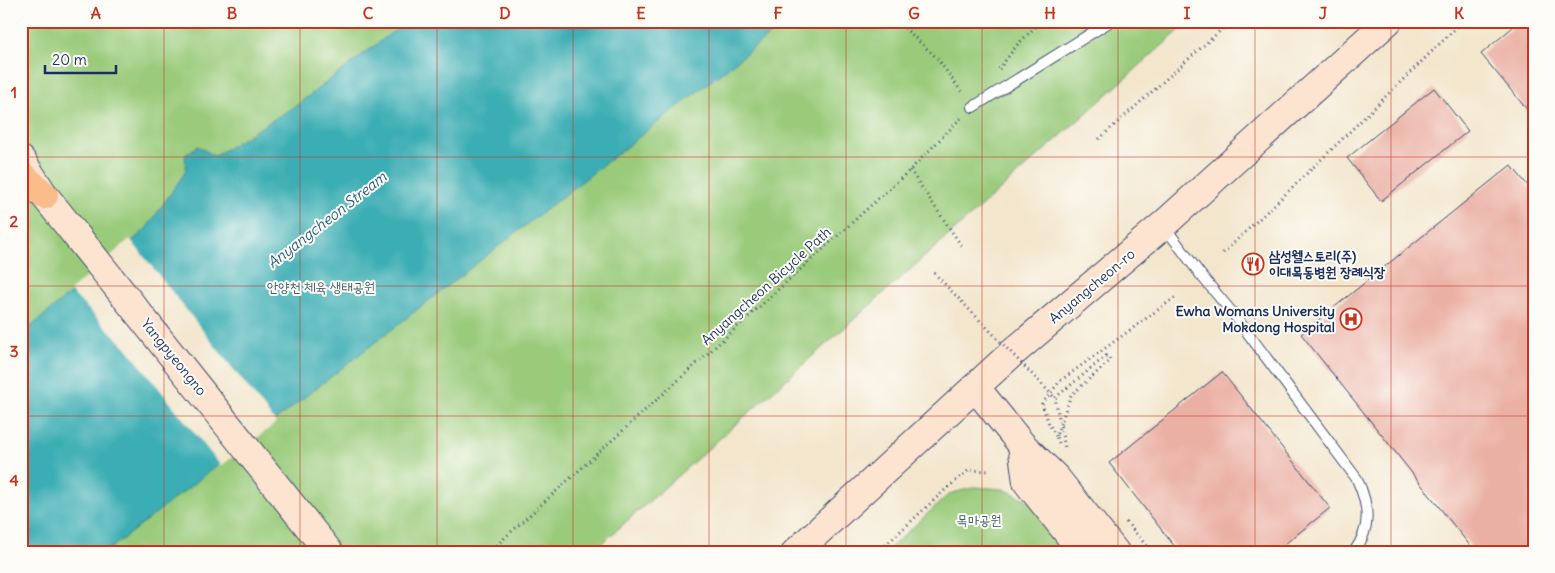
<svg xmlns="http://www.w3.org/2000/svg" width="1555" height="573" font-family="Delius,'Poor Story',sans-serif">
	<rect width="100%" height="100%" fill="#fdfcf7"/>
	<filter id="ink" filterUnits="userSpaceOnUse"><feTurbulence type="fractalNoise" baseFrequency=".02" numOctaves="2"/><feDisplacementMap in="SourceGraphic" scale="10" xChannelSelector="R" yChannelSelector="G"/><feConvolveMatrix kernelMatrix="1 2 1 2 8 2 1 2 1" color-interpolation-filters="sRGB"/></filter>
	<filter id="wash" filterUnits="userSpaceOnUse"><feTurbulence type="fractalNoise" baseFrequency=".0096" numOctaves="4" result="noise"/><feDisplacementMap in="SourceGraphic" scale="20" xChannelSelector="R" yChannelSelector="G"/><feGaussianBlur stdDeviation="1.12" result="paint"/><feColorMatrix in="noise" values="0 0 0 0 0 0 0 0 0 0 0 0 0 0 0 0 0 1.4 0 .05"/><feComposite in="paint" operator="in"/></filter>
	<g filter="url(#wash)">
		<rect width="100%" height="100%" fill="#f3e6cd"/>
		<g fill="#9acb7a" stroke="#5a7d6c">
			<path d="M 21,21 L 1190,21 L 592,552 L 21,552 Z"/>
			<path d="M 975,487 L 1003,489 L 1034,503 L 1073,552 L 886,552 L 949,494 Z"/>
		</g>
		<path fill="#3badb4" stroke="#2b6e89" d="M 407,21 L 788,21 L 106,552 L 21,552 L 21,335 L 146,229 L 186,171 L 185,155 L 198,146 L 215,156 L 298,104 Z"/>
		<path fill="#f3e6cd" d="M 130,239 L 276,423 L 221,466 L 126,347 L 70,291 Z"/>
		<g id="blocks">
			<g fill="#ebb0a4">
				<path d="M 1520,21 L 1534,21 L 1534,118 L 1481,54 Z"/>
				<path d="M 1434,88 L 1468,131 L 1381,201 L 1347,158 Z"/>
				<path d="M 1511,165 L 1534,193 L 1534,552 L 1475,552 L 1301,334 Z"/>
				<path d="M 1222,372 L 1330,508 L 1275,552 L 1179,552 L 1109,463 Z"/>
			</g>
		</g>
	</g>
	<g filter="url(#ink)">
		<use href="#blocks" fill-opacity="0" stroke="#3b4a6f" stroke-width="1"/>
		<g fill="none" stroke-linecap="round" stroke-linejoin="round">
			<g stroke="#3b4a6f" stroke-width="12">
				<g id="lane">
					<path d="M 973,107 L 1111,21"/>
					<path d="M 1164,226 L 1200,274 L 1235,316 L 1357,479 C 1369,506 1372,527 1354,552"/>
				</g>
			</g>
			<g stroke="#3b4a6f" stroke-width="30">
				<g id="secondary">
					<path d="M 21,160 L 44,195 L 329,552"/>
					<path d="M 976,388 L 1022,445 L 1056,478 L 1115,552"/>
					<path d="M 1022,445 L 1027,482 L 1083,552"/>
					<path d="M 796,552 L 1010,355 L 1163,225 L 1388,21"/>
				</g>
			</g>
			<g stroke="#3b4a6f" stroke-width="30">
				<path id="primary" d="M 21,175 L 44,195"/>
			</g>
			<g stroke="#3b4a6f" stroke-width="3" stroke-dasharray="1 4" stroke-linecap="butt">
				<path d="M 897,21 L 937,58 L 963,94"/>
				<path d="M 999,69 L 1017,45 L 1041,21"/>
				<path d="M 1099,139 L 1231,21"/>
				<path d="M 910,170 L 963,248"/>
				<path d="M 1223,253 L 1293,187 L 1463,21"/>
				<path d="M 1056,436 L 1049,424 L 1042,404 L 1060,381 L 1177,296"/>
				<path d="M 1059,443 L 1056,436 L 1071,395 L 1110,361 L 1109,357 L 1106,356 L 1055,398 L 1065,448 L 1065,449"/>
				<path d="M 1126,522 L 1152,552"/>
				<path d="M 489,552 L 910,170 L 962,117"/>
				<path d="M 878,552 L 946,489 L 969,470 L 990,471"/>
			</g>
			<use href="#lane" stroke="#fff" stroke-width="10"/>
			<use href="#secondary" stroke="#fde4d0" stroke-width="28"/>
			<use href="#primary" stroke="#f9bc8a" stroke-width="28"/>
			<path stroke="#3b4a6f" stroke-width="3" stroke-dasharray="1 4" stroke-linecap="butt" d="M 934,273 L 1055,398"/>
		</g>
	</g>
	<path fill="none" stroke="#c8321e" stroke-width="1" stroke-opacity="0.55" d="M 164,21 L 164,552M 300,21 L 300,552M 437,21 L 437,552M 573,21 L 573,552M 709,21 L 709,552M 846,21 L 846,552M 982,21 L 982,552M 1118,21 L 1118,552M 1255,21 L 1255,552M 1391,21 L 1391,552M 21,157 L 1534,157M 21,286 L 1534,286M 21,416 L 1534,416"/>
	<defs>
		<g id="restaurant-ring" transform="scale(1.125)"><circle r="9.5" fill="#fdfcf7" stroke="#c8321e" stroke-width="1.5"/><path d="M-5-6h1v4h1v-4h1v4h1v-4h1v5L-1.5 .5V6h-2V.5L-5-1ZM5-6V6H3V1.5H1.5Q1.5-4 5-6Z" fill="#c8321e"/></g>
		<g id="hospital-ring" transform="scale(1.125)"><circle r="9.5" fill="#fdfcf7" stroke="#c8321e" stroke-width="1.5"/><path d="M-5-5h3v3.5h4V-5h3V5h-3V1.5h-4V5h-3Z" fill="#c8321e"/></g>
	</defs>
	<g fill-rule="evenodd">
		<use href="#restaurant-ring" x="1253" y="264"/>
		<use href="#hospital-ring" x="1351" y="319"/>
	</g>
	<g text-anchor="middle" stroke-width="4" stroke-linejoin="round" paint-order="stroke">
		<g font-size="14" font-weight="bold" fill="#1b2f5e" stroke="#fdfcf7" text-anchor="start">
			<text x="1269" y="261">삼성웰스토리(주)<tspan x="1269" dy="16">이대목동병원 장례식장</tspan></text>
			<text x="1335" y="316" text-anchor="end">Ewha Womans University<tspan x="1335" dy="16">Mokdong Hospital</tspan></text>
		</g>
		<g font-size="14" fill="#1b2f5e" stroke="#fdfcf7">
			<text transform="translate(766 286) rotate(-42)" y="5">Anyangcheon Bicycle Path</text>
			<text transform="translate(1092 286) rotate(-40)" y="5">Anyangcheon-ro</text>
			<text transform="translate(174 357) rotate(51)" y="5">Yangpyeongno</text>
		</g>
		<g font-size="14" fill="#415e66" stroke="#fdfcf7">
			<text x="321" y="292">안양천 체육 생태공원</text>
			<text x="979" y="525">목마공원</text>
		</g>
		<g font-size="15" font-style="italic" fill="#286180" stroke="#fdfcf7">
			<text transform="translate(327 220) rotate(-38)" y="5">Anyangcheon Stream</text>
		</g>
	</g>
	<rect width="1555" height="573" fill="none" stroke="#fdfcf7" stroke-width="55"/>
	<path d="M45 65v8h71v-8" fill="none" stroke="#1b2f5e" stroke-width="2.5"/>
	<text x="52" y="65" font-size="15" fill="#1b2f5e" stroke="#fdfcf7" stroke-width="4" paint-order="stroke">20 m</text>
	<rect x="28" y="28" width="1500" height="518" fill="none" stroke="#c8321e" stroke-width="2"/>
	<g font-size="16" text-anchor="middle" font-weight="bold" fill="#c8321e">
		<text x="96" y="19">A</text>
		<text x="232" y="19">B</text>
		<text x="368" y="19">C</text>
		<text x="505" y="19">D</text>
		<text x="641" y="19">E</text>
		<text x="778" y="19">F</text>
		<text x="914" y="19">G</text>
		<text x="1050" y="19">H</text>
		<text x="1187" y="19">I</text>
		<text x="1323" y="19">J</text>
		<text x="1459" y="19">K</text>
		<text x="14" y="98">1</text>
		<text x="14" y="227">2</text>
		<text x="14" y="357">3</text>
		<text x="14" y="486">4</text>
	</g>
</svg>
